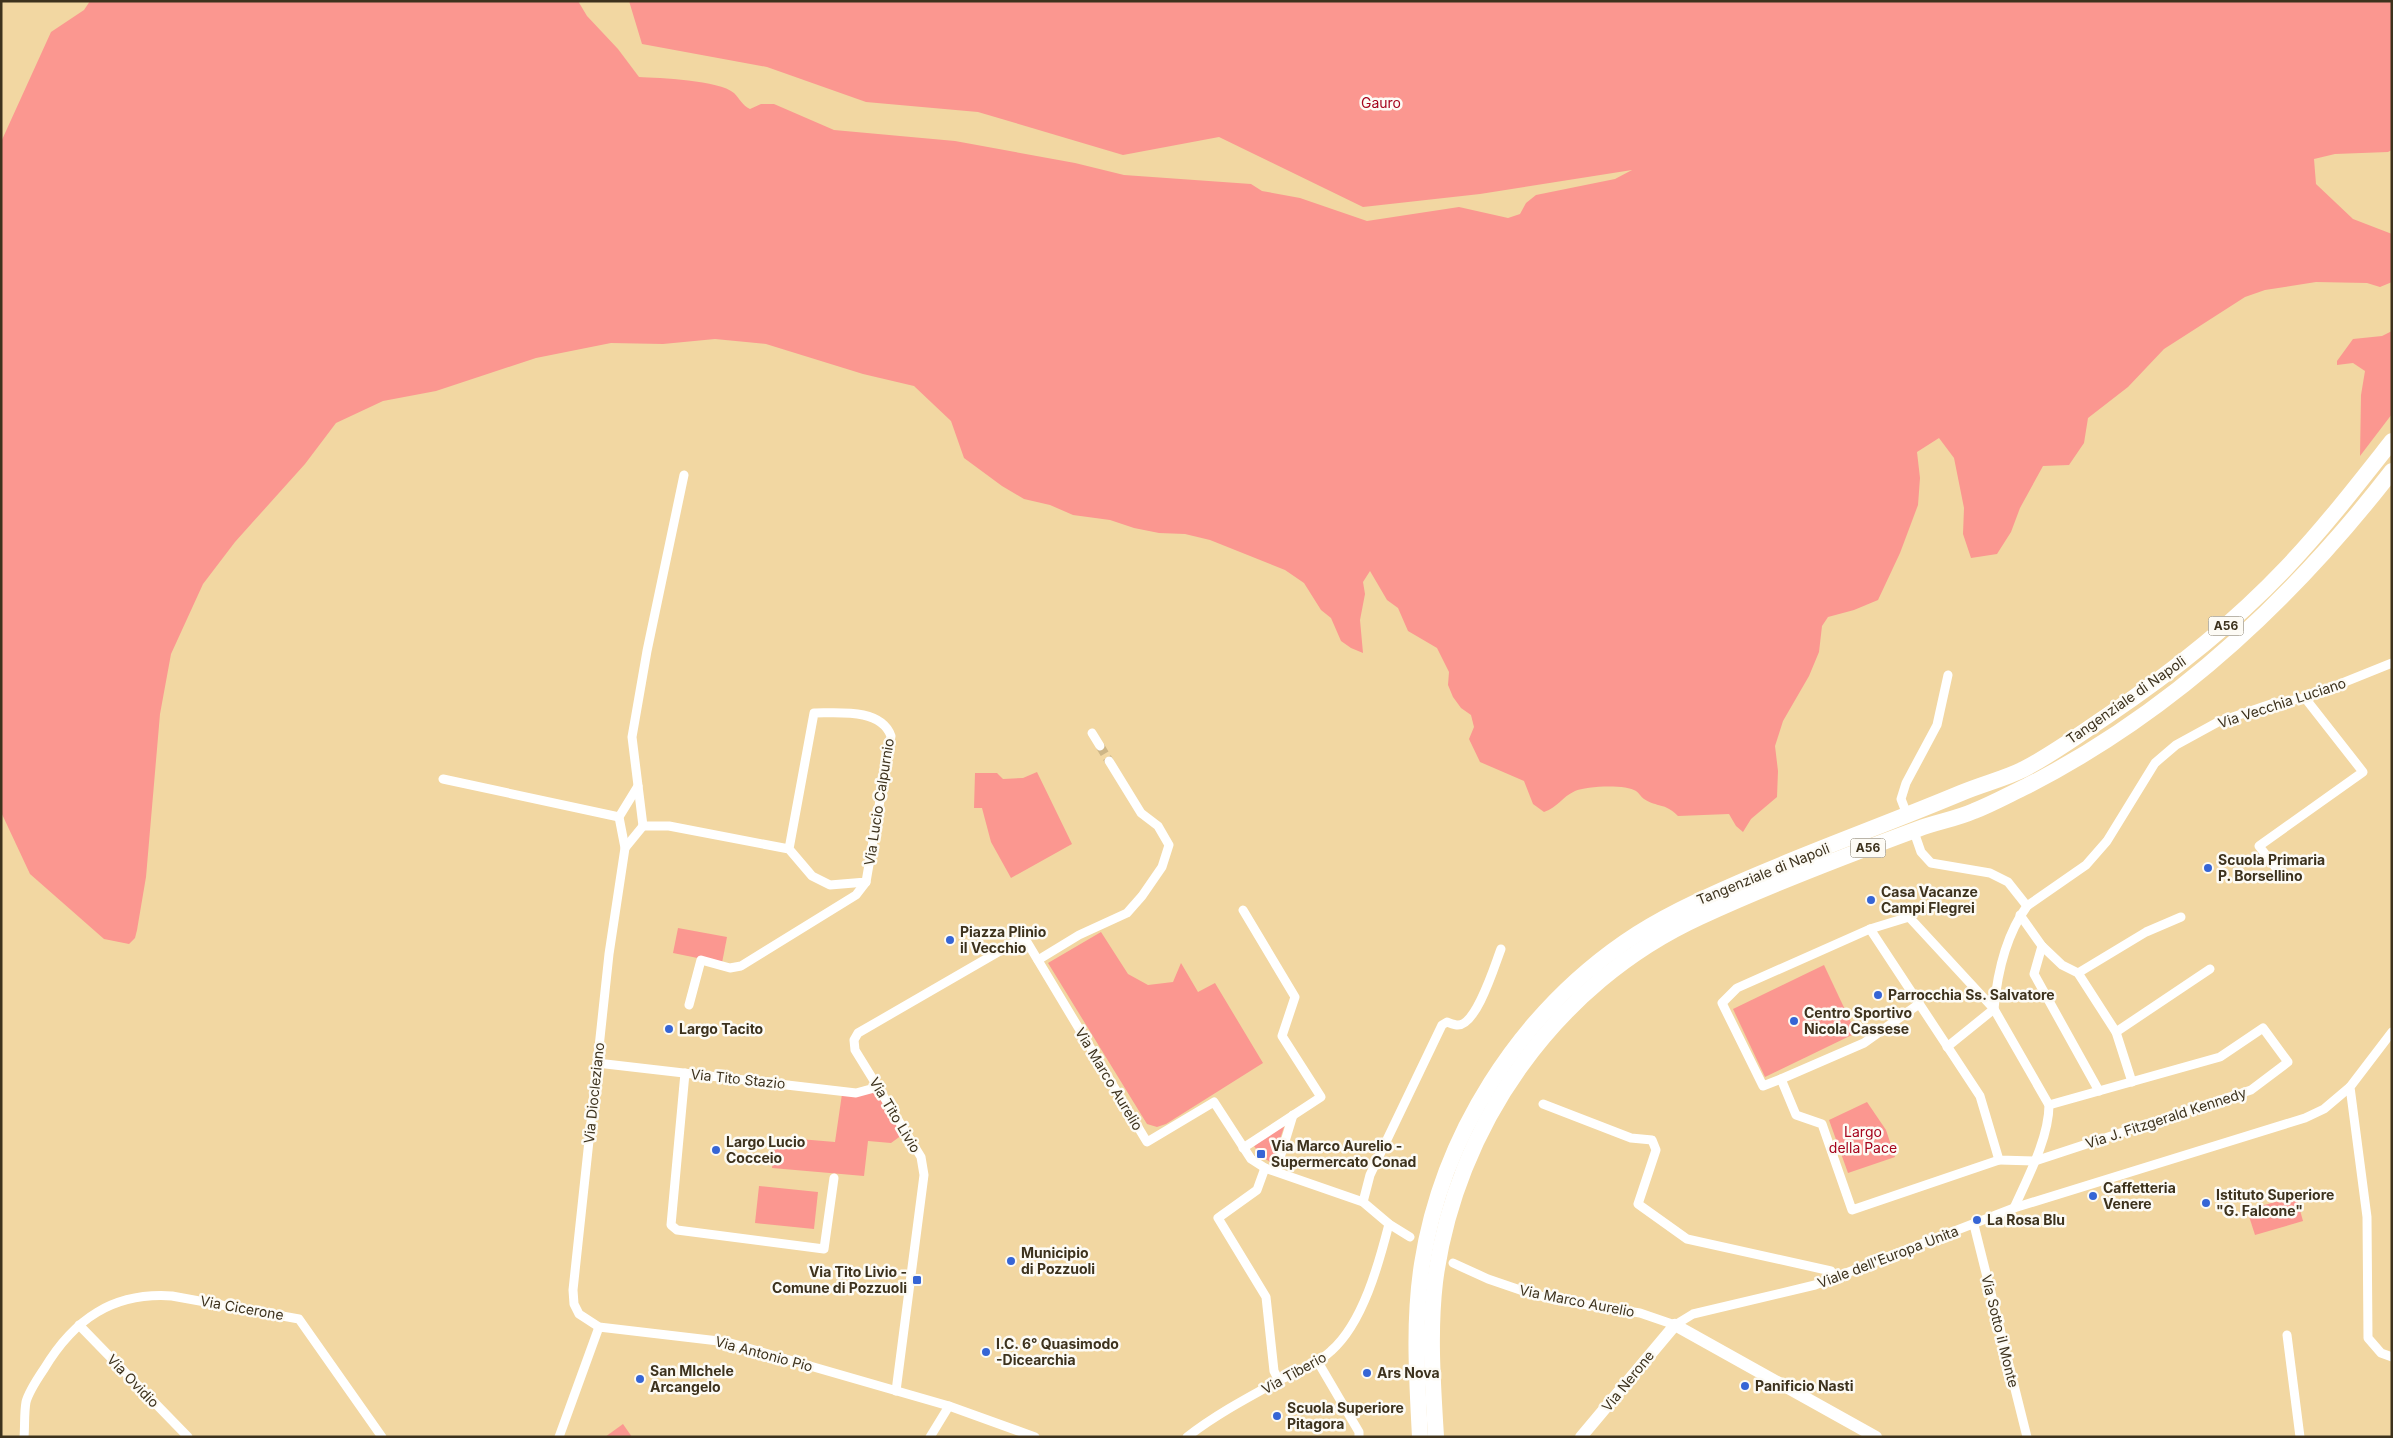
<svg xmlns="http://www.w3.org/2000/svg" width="2393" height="1438" font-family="Inter,sans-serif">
	<rect width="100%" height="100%" fill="#f2d7a2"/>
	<g fill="#fb9790">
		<path d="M 90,1 L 578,1 L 587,16 L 618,49 L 639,77 C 659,78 719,80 734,93 C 740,99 742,105 750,109 L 761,104 L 774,104 L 834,130 L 955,141 L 1075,163 L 1124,175 L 1251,184 L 1262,191 L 1300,198 L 1367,221 L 1459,207 L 1508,218 L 1520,214 L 1526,203 L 1536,195 L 1615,179 L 1632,170 L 1480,194 L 1363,207 L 1219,137 L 1123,155 L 978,112 L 866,102 L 767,67 L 642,44 L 629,1 L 2392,1 L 2392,150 L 2388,152 L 2335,154 L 2314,159 L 2316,184 L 2353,219 L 2392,234 L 2392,282 L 2380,287 L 2367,283 L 2316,282 L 2265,290 L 2245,297 L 2164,349 L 2128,387 L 2088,418 L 2084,443 L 2069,465 L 2043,466 L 2020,508 L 2011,532 L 1997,554 L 1971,558 L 1963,534 L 1964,508 L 1954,458 L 1939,438 L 1917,452 L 1920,478 L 1918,505 L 1900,553 L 1878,600 L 1854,610 L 1828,617 L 1822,626 L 1819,652 L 1809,676 L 1783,721 L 1775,746 L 1778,771 L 1777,797 L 1751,819 L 1743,832 L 1736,826 L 1729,814 L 1678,816 C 1664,802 1658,808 1644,799 C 1641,797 1639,793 1636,791 C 1626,784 1586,786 1575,791 C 1562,797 1558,807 1544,812 L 1533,804 L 1524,781 L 1480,762 L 1469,739 L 1474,727 L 1471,715 L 1461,708 L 1453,697 L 1448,685 L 1449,672 L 1437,648 L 1408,631 L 1398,608 L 1387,600 L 1370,571 L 1363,582 L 1365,594 L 1360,620 L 1363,653 L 1351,648 L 1341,641 L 1331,618 L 1321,610 L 1304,583 L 1285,570 L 1210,540 L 1185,534 L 1159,533 L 1134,528 L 1110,520 L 1073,515 L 1050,505 L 1024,499 L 1002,486 L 964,458 L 951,421 L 914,386 L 863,374 L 766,344 L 715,339 L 663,344 L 611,343 L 536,358 L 436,391 L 383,401 L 336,423 L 305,464 L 235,542 L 203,584 L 171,654 L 160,714 L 146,877 L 137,930 L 135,938 L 129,944 L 104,939 L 30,874 L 1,812 L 1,142 L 51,32 L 84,10 Z"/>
		<path d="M 2392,331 L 2392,414 L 2360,456 L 2361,395 L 2365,371 L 2353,363 L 2337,365 L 2337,361 L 2353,339 L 2382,336 Z"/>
		<path d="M 1037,772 L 1072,844 L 1011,878 L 991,842 L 982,808 L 974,808 L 975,773 L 997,773 L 1003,779 L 1023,778 Z"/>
		<path d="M 678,928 L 727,937 L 722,963 L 673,953 Z"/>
		<path d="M 1101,932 L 1128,974 L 1148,985 L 1173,982 L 1181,963 L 1198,992 L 1215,983 L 1263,1063 L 1166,1124 L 1157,1127 L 1147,1124 L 1048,963 Z"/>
		<path d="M 1824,965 L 1856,1033 L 1765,1077 L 1733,1009 Z"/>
		<path d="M 875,1091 L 902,1135 L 891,1143 L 868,1141 L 864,1176 L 772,1168 L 776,1137 L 835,1142 L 842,1094 Z"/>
		<path d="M 1867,1102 L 1886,1130 L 1895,1157 L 1848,1173 L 1829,1120 Z"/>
		<path d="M 1285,1124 L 1272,1163 L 1262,1157 L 1254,1146 Z"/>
		<path d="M 759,1186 L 818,1192 L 814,1229 L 755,1223 Z"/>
		<path d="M 2296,1196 L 2303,1221 L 2255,1235 L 2247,1210 Z"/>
		<path d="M 623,1424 L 632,1437 L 605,1437 Z"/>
	</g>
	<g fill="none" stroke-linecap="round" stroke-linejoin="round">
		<path stroke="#ceb687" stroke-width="9" stroke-dasharray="9 4.5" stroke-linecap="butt" d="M 1100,746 L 1109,761"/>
		<g stroke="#fff" stroke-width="9">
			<path d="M 1092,733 L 1100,746"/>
			<path d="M 443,779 L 619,817"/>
			<path d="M 638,786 L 619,817 L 625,848 L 609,954 L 573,1290 L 574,1304 L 579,1314 L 599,1327 L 727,1342 L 949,1406 L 1035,1437"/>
			<path d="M 1908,817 L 1901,799 L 1906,783 L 1937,725 L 1948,675"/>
			<path d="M 643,826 L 669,826 L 789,849 L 812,876 L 830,885 L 866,882 L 891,736 C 881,708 838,713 814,713 L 789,849"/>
			<path d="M 643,826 L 632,737 L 647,651 L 684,475"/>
			<path d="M 1913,829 L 1921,852 L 1931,863 L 1990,873 L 2008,882 L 2027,906"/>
			<path d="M 625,848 L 643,826"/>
			<path d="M 2283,877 L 2259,846 L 2363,772 L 2305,698"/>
			<path d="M 1243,910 L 1295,997 L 1282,1036 L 1321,1097 L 1243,1148"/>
			<path d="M 2020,915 L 2042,946 L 2062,965 L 2078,973 L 2116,1032 L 2132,1082"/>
			<path d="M 1870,929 L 1980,1096 L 1999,1160 L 2035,1161 L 2251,1090 L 2288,1062 L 2263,1028 L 2220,1057 L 2049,1105"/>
			<path d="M 2042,946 L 2034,974 L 2099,1091"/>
			<path d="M 1038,960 L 1079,935 L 1127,913 L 1142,896 L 1162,867 L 1169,845 L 1158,826 L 1141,813 L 1109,761"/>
			<path d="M 2078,973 L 2146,932 L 2181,917"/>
			<path d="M 1919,1004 L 1864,1043 L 1781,1079 L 1796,1115 L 1822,1124 L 1852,1210 L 1999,1160"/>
			<path d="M 689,1005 L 701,960 L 730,968 L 741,966 L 856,895 L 866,882"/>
			<path d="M 2116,1032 L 2210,969"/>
			<path d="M 2392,1032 L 2350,1087 L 2367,1217 L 2368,1338 L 2381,1353 L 2392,1357"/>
			<path d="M 1947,1047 L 1994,1009 C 1997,975 2006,935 2027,906 L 2086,865 L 2107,841 L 2155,763 L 2176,745 L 2218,722 L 2271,704 L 2305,698 L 2392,663"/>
			<path d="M 597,1063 L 856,1093 L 878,1087"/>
			<path d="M 685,1073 L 671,1225 L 677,1230 L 824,1249 L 834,1178"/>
			<path d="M 1781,1079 L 1763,1086 L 1722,1003 L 1737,988 L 1870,929 L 1909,917 L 1994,1009 L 2049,1105 C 2049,1138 2027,1179 2014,1208"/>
			<path d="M 1543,1104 L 1631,1138 L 1652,1140 L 1656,1150 L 1638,1204 L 1687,1239 L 1831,1271 L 1835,1278"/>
			<path d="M 1265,1168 L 1257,1190 L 1218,1218 L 1266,1297 L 1274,1371 L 1279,1381"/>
			<path d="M 1276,1171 L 1293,1115"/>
			<path d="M 1363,1202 L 1370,1175 L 1442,1025 L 1447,1022 C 1450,1023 1455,1025 1458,1025 C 1477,1025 1495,964 1501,949"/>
			<path d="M 1974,1225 L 2027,1437"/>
			<path d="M 1453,1263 L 1488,1279 L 1526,1292 L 1555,1300 L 1640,1313 L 1675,1325 L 1693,1314 L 1815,1285 L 2014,1208 L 2305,1118 L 2324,1109 L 2350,1087"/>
			<path d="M 79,1325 L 188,1437"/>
			<path d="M 2287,1335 L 2300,1437"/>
			<path d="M 1318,1362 L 1359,1432 L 1359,1437"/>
			<path d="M 896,1391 L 924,1175 L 921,1157 L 855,1050 L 854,1040 L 858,1033 L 1024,937 L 1147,1142 L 1214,1102 L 1251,1159 L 1265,1168 L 1363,1202 L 1389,1224 L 1410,1237"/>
			<path d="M 24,1437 C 25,1426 24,1413 26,1402 C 29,1391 38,1378 44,1369 C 74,1319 113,1292 172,1296 L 299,1319 L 382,1437"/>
			<path d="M 559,1437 L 599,1327"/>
			<path d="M 930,1437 L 949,1406"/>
			<path d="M 1187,1437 C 1215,1415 1247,1398 1278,1381 C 1296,1372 1316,1365 1331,1351 C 1363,1323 1379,1263 1389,1224"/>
		</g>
		<path stroke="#fff" stroke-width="12" d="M 1581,1437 L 1675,1325 L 1876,1437"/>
		<g stroke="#fff" stroke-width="16">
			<path d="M 1420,1437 C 1417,1379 1413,1321 1422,1264 C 1442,1136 1518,1016 1625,942 C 1660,918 1699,900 1738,883 C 1811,851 1887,824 1961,793 C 1982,784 2004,779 2024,769 C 2053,754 2080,734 2107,716 C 2171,673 2232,625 2286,568 C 2324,528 2358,484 2392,441"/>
			<path d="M 1436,1437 C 1433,1386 1429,1333 1435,1282 C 1455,1126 1556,983 1700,917 C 1771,884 1845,856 1918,829 C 1936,822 1956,819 1974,811 C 1992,804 2010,794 2027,786 C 2174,711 2292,600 2392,471"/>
		</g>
	</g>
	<g fill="#3665d5" stroke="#fdfbf5" stroke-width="2">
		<circle cx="2208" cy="868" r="5"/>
		<circle cx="1871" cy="900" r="5"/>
		<circle cx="950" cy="940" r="5"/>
		<circle cx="1878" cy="995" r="5"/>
		<circle cx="1794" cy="1021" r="5"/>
		<circle cx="669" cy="1029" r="5"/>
		<circle cx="716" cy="1150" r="5"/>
		<rect x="1256" y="1149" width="10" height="10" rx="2.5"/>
		<circle cx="2093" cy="1196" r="5"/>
		<circle cx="2206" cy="1203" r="5"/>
		<circle cx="1977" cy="1220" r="5"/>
		<circle cx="1011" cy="1261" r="5"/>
		<rect x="912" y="1275" width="10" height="10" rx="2.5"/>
		<circle cx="986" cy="1352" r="5"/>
		<circle cx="1367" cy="1373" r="5"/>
		<circle cx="640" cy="1379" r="5"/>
		<circle cx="1745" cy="1386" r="5"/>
		<circle cx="1277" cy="1416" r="5"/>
	</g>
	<g text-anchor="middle" stroke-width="5" stroke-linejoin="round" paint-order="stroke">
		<g fill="#fdfbf5" stroke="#776e5e" stroke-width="1">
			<rect x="2208.5" y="616.5" width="35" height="19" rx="4"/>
			<rect x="1850.5" y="838.5" width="35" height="19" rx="4"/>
		</g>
		<g font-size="12" font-weight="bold" fill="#3d321d">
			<text x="2226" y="630">A56</text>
			<text x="1868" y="852">A56</text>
		</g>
		<g font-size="14" fill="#a5041d" stroke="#fdfbf5">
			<text x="1381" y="108">Gauro</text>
			<text x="1863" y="1137">Largo<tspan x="1863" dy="16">della Pace</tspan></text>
		</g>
		<g font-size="14" fill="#3d321d" stroke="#fdfbf5">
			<text transform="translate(2126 700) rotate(-35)" y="5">Tangenziale di Napoli</text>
			<text transform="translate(2282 703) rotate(-18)" y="5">Via Vecchia Luciano</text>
			<text transform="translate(879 802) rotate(-81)" y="5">Via Lucio Calpurnio</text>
			<text transform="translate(1763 874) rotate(-22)" y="5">Tangenziale di Napoli</text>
			<text transform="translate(738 1079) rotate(6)" y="5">Via Tito Stazio</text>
			<text transform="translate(1109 1079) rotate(59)" y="5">Via Marco Aurelio</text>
			<text transform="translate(594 1093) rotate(-84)" y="5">Via Diocleziano</text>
			<text transform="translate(895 1115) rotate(59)" y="5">Via Tito Livio</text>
			<text transform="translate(2166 1118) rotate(-18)" y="5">Via J. Fitzgerald Kennedy</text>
			<text transform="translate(1888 1257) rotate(-21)" y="5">Viale dell'Europa Unita</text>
			<text transform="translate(1577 1301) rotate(11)" y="5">Via Marco Aurelio</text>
			<text transform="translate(242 1308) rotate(10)" y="5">Via Cicerone</text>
			<text transform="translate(2000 1331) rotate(76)" y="5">Via Sotto il Monte</text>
			<text transform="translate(764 1354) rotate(15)" y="5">Via Antonio Pio</text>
			<text transform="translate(1294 1373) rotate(-29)" y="5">Via Tiberio</text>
			<text transform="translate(133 1381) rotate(46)" y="5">Via Ovidio</text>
			<text transform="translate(1628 1381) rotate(-51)" y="5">Via Nerone</text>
		</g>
		<g font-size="14" font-weight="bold" fill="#3d321d" stroke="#fdfbf5" text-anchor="start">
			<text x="2218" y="865">Scuola Primaria<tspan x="2218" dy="16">P. Borsellino</tspan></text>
			<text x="1881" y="897">Casa Vacanze<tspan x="1881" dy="16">Campi Flegrei</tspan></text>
			<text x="960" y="937">Piazza Plinio<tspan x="960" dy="16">il Vecchio</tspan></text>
			<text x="1888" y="1000">Parrocchia Ss. Salvatore</text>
			<text x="1804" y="1018">Centro Sportivo<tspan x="1804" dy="16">Nicola Cassese</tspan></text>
			<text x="679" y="1034">Largo Tacito</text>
			<text x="726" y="1147">Largo Lucio<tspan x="726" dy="16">Cocceio</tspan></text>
			<text x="1271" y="1151">Via Marco Aurelio -<tspan x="1271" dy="16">Supermercato Conad</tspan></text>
			<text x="2103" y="1193">Caffetteria<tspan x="2103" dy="16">Venere</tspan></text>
			<text x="2216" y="1200">Istituto Superiore<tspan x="2216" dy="16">"G. Falcone"</tspan></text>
			<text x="1987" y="1225">La Rosa Blu</text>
			<text x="1021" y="1258">Municipio<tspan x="1021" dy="16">di Pozzuoli</tspan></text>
			<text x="907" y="1277" text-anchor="end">Via Tito Livio -<tspan x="907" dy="16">Comune di Pozzuoli</tspan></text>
			<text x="996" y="1349">I.C. 6° Quasimodo<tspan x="996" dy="16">-Dicearchia</tspan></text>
			<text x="650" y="1376">San MIchele<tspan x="650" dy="16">Arcangelo</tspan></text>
			<text x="1377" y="1378">Ars Nova</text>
			<text x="1755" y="1391">Panificio Nasti</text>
			<text x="1287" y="1413">Scuola Superiore<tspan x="1287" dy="16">Pitagora</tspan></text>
		</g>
	</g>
	<rect width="2393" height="1438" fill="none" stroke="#3d321d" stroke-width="5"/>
</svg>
